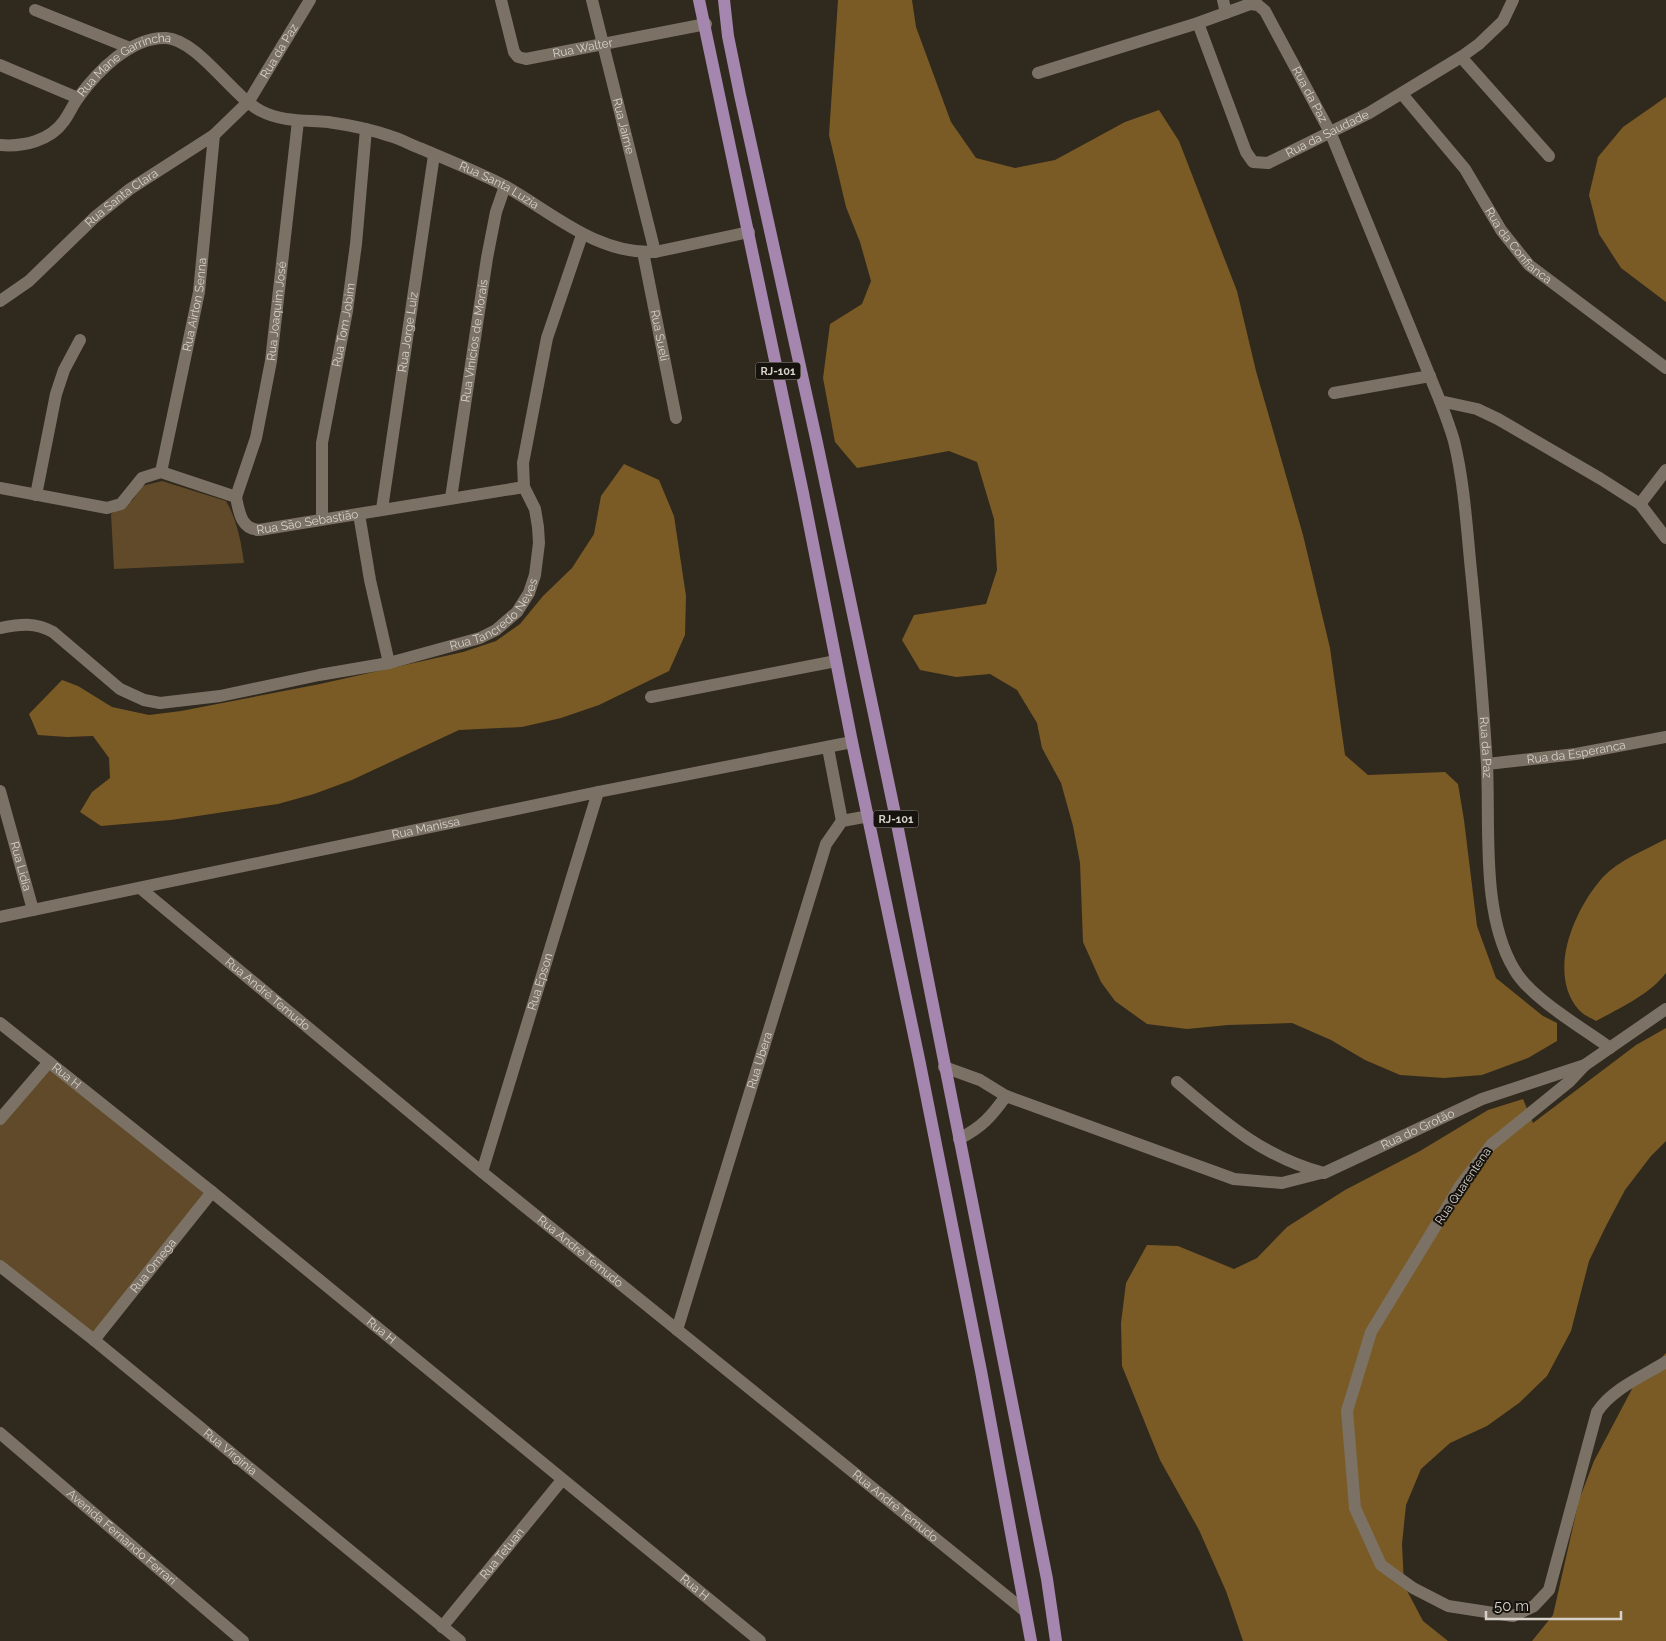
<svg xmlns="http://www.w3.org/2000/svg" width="1666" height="1641" font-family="Raleway,sans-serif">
	<rect width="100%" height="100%" fill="#30291d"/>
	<g fill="#604a29">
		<path d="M 162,481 L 226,501 C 237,520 241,541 244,563 L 114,569 L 111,514 L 133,500 L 142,486 Z"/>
		<path d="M 49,1062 L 212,1192 L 94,1340 L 0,1266 L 0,1119 Z"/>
	</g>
	<g fill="#7a5a25">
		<path d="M 838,0 L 912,0 L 916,27 L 951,122 L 976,158 L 1015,168 L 1055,160 L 1125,122 L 1159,110 L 1179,141 L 1237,291 L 1256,371 L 1303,535 L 1330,648 L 1345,755 L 1368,775 L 1445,772 L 1458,784 L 1464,820 L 1477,926 L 1496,978 L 1543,1016 L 1557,1023 L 1557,1041 L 1528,1058 L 1482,1075 L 1444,1078 L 1400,1075 L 1365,1060 L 1331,1040 L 1292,1023 L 1228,1025 L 1187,1029 L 1147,1024 L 1115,1001 L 1101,982 L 1083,942 L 1080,863 L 1073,826 L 1061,783 L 1042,748 L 1037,723 L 1017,690 L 990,674 L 956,677 L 920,670 L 902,640 L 914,615 L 986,604 L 997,570 L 994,519 L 977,462 L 949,451 L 857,468 L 835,442 L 823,378 L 830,324 L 862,304 L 871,281 L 860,242 L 846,207 L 829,135 Z"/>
		<path d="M 1666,97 L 1666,302 L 1621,268 L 1599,234 L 1589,195 L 1598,157 L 1623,127 Z"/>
		<path d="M 624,464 L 659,480 L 674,516 L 686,596 L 685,635 L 669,671 L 599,705 L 561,718 L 522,727 L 459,730 L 352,780 L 314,794 L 278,804 L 171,820 L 101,826 L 80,812 L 92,792 L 110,778 L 109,758 L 93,736 L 67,737 L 38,735 L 29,714 L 62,680 L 78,686 L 112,707 L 149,715 L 181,711 L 320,684 L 463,652 L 496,641 L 520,624 L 543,596 L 572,568 L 594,534 L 601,496 Z"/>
		<path d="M 1666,839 L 1666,973 C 1649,995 1620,1008 1596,1021 C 1591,1018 1583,1015 1579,1010 C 1546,973 1575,908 1603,877 C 1619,860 1645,850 1666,839 Z"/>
		<path d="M 1666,1028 L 1666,1141 L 1651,1156 L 1625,1190 L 1606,1226 L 1589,1261 L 1571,1331 L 1547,1376 L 1519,1403 L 1487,1426 L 1450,1443 L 1421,1469 L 1406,1505 L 1402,1544 L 1404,1585 L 1423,1621 L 1448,1641 L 1243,1641 L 1226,1591 L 1199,1530 L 1160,1460 L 1122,1366 L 1121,1323 L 1126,1283 L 1147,1245 L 1178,1246 L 1234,1269 L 1257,1258 L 1287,1227 L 1345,1190 L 1420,1151 L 1488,1110 L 1523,1099 L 1533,1123 L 1636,1045 Z"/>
		<path d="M 1666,1353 L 1666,1641 L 1532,1641 L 1553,1615 L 1579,1500 L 1594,1461 L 1633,1387 Z"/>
	</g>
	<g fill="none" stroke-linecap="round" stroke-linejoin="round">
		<g stroke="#7b7265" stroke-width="12">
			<path id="s1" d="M 501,0 L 514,52 L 518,57 L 526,59 L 706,24"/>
			<path id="s2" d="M 592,0 L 655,252"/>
			<path d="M 1223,0 L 1226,13"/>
			<path d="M 35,10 L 130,48"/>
			<path id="s3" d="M 1198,23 L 1246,152 L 1253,162 L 1268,163 L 1369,113 L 1461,57 L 1479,44 L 1503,21 L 1513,0"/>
			<path d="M 1461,57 L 1549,156"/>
			<path d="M 0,65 L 78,98"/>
			<path id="s4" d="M 1038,73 L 1198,23 L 1250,4 L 1258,5 L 1265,11 L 1331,134 L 1440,401 C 1445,414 1450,427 1454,441 C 1465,486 1467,534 1472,580 C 1478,641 1483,703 1487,765 C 1490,828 1481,914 1514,969 C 1530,998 1583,1028 1610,1048"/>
			<path id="s5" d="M 1402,94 L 1465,169 L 1501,230 L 1529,265 L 1666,368"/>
			<path id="s6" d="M 0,145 C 23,147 50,141 64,121 C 69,114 73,105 78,98 C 97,72 130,37 166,38 C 198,40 232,96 261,111 C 282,122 305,120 328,122 C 349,125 370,129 390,136 C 401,139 411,145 422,149 C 450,161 478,172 505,186 C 553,213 596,254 655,252 L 749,232"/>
			<path id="s7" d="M 643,252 L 676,418"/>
			<path id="s8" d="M 0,301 L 29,281 L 95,217 L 130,189 L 214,135 L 249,101 L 310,0"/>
			<path d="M 1334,393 L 1430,376"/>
			<path d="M 1440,401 L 1477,409 L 1498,419 L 1601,479 L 1640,504 L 1666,538"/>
			<path id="s9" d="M 161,472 L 199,292 L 214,135"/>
			<path id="s10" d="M 0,488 L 107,508 L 121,504 L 142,478 L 161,472 L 236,497 C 239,512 241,529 259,530 L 524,487"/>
			<path d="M 36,495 L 56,394 L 64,370 L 80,340"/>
			<path id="s11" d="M 236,497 L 256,438 L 271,361 L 298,121"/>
			<path id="s12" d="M 451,498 L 487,258 L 496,212 L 505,186"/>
			<path d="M 1640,504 L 1666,470"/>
			<path id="s13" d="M 382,509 L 434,155"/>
			<path d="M 359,514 L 370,580 L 389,663"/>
			<path id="s14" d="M 322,519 L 322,443 L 347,311 L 356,244 L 366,129"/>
			<path id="s15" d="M 0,628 C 20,624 35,622 53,632 L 120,689 L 144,700 L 160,703 L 220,696 L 319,675 L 389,663 L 480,638 L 496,630 L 517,612 L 529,593 L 535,575 L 539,543 L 538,527 L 535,509 L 524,487 L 523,463 L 547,338 L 582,235"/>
			<path d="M 651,697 L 836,661"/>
			<path d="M 828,748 L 842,821"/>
			<path id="s16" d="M 1487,764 L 1576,754 L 1666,737"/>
			<path id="s17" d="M 0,791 L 33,910"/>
			<path id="s18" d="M 140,888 L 482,1172 L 1025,1611"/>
			<path id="s19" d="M 0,917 L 598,792 L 852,742"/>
			<path id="s20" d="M 0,1023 L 212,1192 L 760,1641"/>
			<path d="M 1585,1065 L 1570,1081 L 1491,1145 L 1460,1186 L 1371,1332 L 1347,1411 L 1355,1508 L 1381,1565 L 1413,1588 L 1448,1606 L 1513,1616 L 1534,1606 L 1549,1590 L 1597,1412 C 1612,1389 1643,1376 1666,1362"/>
			<path d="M 944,1067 L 980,1080 L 1006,1096 L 1234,1179 L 1282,1183 L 1321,1173"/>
			<path id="s21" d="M 1177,1082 C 1224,1122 1263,1157 1324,1173 L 1482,1099 L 1585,1065 L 1666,1009"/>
			<path d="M 0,1119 L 49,1062"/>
			<path d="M 959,1139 C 982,1127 991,1117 1006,1096"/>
			<path id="s22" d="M 482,1172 L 598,792"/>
			<path id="s23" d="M 0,1266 L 94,1340 L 460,1641"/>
			<path id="s24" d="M 677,1330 L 826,844 L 842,821 L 869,816"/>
			<path id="s25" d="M 94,1340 L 212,1192"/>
			<path id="s26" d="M 442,1627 L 562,1480"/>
		</g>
		<path stroke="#7b7265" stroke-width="12" id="s27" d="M 0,1433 L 243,1641"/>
		<g stroke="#a586af" stroke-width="12">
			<path d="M 699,0 L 803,493 L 852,742 L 919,1059 L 981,1371 L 1031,1641"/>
			<path d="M 724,0 L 728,36 L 740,95 L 817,443 L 895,814 L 1047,1579 L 1056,1641"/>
		</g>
	</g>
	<g text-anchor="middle" stroke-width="4" stroke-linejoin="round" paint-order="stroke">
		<g fill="#16120d" stroke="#9c9891" stroke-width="1">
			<rect x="755.5" y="362.5" width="45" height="17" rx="4"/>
			<rect x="873.5" y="810.5" width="45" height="17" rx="4"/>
		</g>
		<g font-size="11" font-weight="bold" fill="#d6d1ca">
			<text x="778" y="375">RJ-101</text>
			<text x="896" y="823">RJ-101</text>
		</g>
		<g font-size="12" fill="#d6d1ca" stroke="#16120d">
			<text dy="4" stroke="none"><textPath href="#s1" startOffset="126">Rua Walter</textPath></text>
			<text dy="4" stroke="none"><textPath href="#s8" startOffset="379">Rua da Paz</textPath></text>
			<text dy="4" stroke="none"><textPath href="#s6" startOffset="158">Rua Mane Garrincha</textPath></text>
			<text dy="4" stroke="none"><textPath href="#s4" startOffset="335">Rua da Paz</textPath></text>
			<text dy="4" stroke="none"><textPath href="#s2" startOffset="130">Rua Jaime</textPath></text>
			<text dy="4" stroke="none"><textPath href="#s3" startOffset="231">Rua da Saudade</textPath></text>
			<text dy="4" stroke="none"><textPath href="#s6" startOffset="582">Rua Santa Luzia</textPath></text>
			<text dy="4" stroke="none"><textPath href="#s8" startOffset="160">Rua Santa Clara</textPath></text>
			<text dy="4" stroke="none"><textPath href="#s5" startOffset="192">Rua da Confianca</textPath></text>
			<text dy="4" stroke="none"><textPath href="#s9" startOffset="171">Rua Airton Senna</textPath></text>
			<text dy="4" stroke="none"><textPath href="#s11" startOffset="191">Rua Joaquim José</textPath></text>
			<text dy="4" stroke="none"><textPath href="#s14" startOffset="196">Rua Tom Jobim</textPath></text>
			<text dy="4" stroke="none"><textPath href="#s13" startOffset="179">Rua Jorge Luiz</textPath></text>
			<text dy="4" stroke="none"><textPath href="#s7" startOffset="85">Rua Sueli</textPath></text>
			<text dy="4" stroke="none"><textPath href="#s12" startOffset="159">Rua Vinicios de Morais</textPath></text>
			<text dy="4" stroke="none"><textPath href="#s10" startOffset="349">Rua Sāo Sebastiāo</textPath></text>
			<text dy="4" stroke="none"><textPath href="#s15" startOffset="538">Rua Tancredo Neves</textPath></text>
			<text dy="4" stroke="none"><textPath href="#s4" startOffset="1019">Rua da Paz</textPath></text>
			<text dy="4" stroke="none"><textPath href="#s16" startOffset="90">Rua da Esperanca</textPath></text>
			<text dy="4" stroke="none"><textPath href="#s19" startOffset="435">Rua Manissa</textPath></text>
			<text dy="4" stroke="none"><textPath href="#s17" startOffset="78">Rua Lidia</textPath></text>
			<text dy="4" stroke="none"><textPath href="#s22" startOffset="199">Rua Epson</textPath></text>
			<text dy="4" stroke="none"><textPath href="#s18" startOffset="166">Rua André Temudo</textPath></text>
			<text dy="4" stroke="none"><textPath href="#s24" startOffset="282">Rua Ubera</textPath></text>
			<text dy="4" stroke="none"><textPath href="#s20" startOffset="85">Rua H</textPath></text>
			<text dy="4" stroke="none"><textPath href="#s21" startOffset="278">Rua do Grotão</textPath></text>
			<text transform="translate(1463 1186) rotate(-56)" y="4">Rua Quarentena</text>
			<text dy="4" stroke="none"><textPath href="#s18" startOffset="571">Rua André Temudo</textPath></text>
			<text dy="4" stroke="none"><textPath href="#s25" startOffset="95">Rua Omega</textPath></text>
			<text dy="4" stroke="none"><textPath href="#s20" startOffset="490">Rua H</textPath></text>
			<text dy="4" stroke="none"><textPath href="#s23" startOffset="296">Rua Virginia</textPath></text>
			<text dy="4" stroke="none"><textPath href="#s18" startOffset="976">Rua André Temudo</textPath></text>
			<text dy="4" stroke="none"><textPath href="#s27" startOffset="160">Avenida Fernando Ferrari</textPath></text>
			<text dy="4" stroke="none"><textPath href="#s26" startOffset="95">Rua Tetuan</textPath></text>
			<text dy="4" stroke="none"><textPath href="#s20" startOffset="895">Rua H</textPath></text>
		</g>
	</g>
	<path d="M1486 1611v8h135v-8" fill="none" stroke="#d6d1ca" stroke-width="2.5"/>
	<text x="1494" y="1611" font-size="15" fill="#d6d1ca" stroke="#16120d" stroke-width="4" paint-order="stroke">50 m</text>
</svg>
